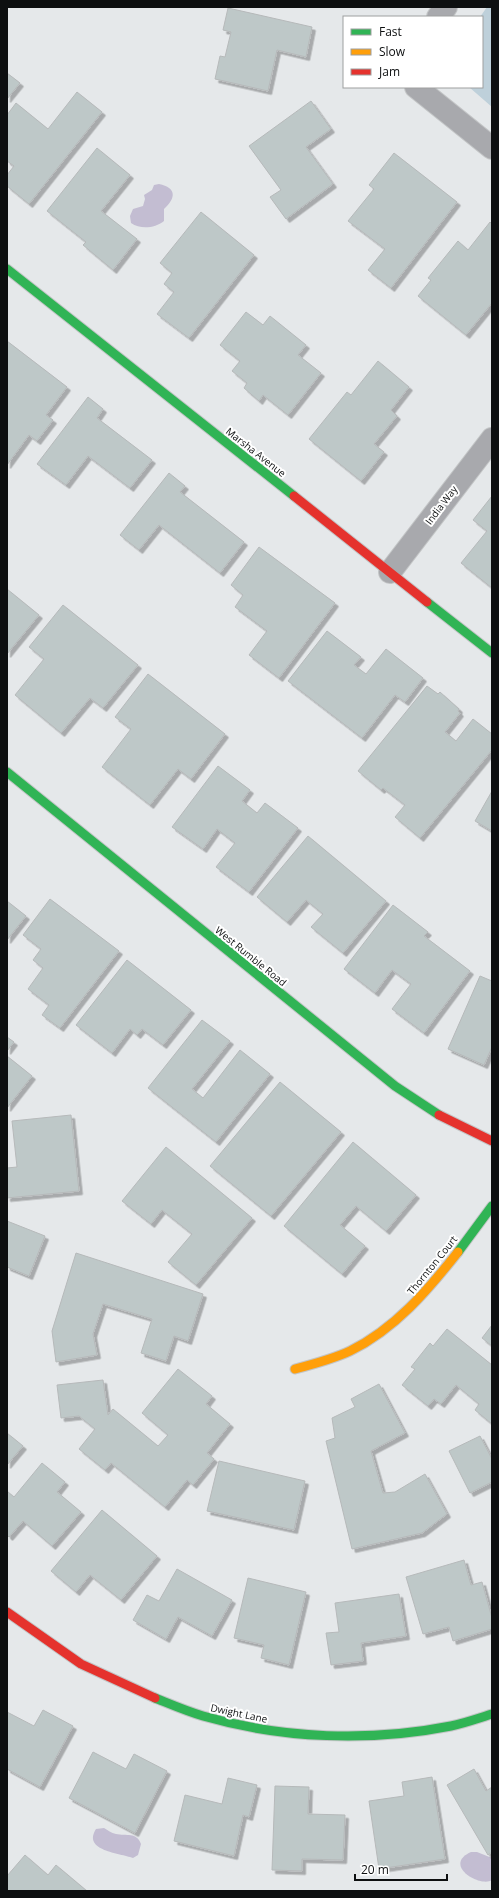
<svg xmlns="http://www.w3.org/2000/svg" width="499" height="1898" font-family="'Open Sans',sans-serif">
	<defs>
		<filter id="shadow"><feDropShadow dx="3.5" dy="3.5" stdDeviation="0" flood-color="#0004"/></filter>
	</defs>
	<rect width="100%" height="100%" fill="#e5e8ea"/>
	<path fill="#bed0da" d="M 487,7 L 492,7 L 492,107 L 469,87 L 482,87 L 482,17 L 480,17 Z"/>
	<g fill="#c3bdd2">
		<path d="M 159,184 C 177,188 176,198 164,209 L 164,221 C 155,228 141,230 131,223 L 130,216 L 133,209 L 143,206 L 145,199 L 144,195 L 152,190 L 154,185 Z"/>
		<path d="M 104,1828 C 108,1830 111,1833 116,1834 C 126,1836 137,1832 141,1844 L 138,1855 L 133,1858 C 120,1853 82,1851 96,1829 Z"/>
		<path d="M 471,1852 L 477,1852 L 492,1858 L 492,1880 C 480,1888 442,1865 471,1852 Z"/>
	</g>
	<g fill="#bec8c8" stroke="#b6b9ba" filter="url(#shadow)">
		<path d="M 228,8 L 312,27 L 306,57 L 277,50 L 268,91 L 215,79 L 220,56 L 225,57 L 231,32 L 223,30 Z"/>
		<path d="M 7,73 L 20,83 L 7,99 Z"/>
		<path d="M 77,92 L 102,112 L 29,204 L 7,186 L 7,175 L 14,166 L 7,161 L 7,115 L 16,103 L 48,129 Z"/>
		<path d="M 311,101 L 331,129 L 306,147 L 333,184 L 286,219 L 270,197 L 281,190 L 249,146 Z"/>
		<path d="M 97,148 L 130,175 L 101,211 L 137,239 L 113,270 L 83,245 L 86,242 L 47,211 Z"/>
		<path d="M 394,153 L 457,202 L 391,288 L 368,270 L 385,249 L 348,221 L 374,189 L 369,185 Z"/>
		<path d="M 201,212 L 254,255 L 189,338 L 157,314 L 174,292 L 164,284 L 172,273 L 160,263 Z"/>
		<path d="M 490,222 L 492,224 L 492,303 L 466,335 L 418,296 L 431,280 L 428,278 L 458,241 L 468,250 Z"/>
		<path d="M 246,312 L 263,325 L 270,316 L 306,345 L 298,355 L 321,373 L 288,415 L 263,395 L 259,401 L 244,388 L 247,383 L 232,371 L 240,361 L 220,345 Z"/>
		<path d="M 7,341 L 67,387 L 46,415 L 53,420 L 37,441 L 29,435 L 7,465 Z"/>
		<path d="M 378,361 L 409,387 L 391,410 L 397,416 L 374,444 L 384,452 L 361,481 L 309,439 L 347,392 L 351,395 Z"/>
		<path d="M 88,397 L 103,409 L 97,418 L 152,460 L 130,488 L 88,456 L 66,485 L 37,464 Z"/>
		<path d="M 169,473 L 185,486 L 180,492 L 244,542 L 220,573 L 159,525 L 139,550 L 120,535 Z"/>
		<path d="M 492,496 L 492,588 L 461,563 L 487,531 L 473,520 Z"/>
		<path d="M 259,547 L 335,603 L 279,678 L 249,655 L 267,631 L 235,607 L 243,595 L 231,585 Z"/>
		<path d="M 7,589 L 39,615 L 7,654 Z"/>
		<path d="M 63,605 L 138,665 L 103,708 L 90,698 L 61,733 L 15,695 L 44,659 L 29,647 Z"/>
		<path d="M 327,631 L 361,657 L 354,665 L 366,674 L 386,649 L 423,678 L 405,702 L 395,695 L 362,738 L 288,681 Z"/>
		<path d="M 148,674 L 225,734 L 191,779 L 178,769 L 150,805 L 102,767 L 131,729 L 115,717 Z"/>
		<path d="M 427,686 L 438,694 L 440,692 L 459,709 L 458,711 L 460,713 L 445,732 L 456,741 L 473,719 L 492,734 L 492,750 L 420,838 L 395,817 L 405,805 L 383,788 L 381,790 L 358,771 Z"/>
		<path d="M 218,766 L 250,790 L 242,801 L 257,813 L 265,803 L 298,828 L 249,892 L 216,867 L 235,843 L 217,829 L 203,849 L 172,827 Z"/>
		<path d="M 492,791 L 492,831 L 475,821 Z"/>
		<path d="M 308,836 L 386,901 L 343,953 L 311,927 L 323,914 L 306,900 L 287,922 L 257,897 Z"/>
		<path d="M 50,899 L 119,951 L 60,1028 L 42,1015 L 49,1005 L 28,989 L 43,968 L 33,960 L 41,949 L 23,935 Z"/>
		<path d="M 7,901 L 26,916 L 7,940 Z"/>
		<path d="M 393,905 L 428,932 L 424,936 L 470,971 L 424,1033 L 392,1009 L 411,984 L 392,970 L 375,993 L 344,969 Z"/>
		<path d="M 127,960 L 191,1010 L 163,1045 L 142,1029 L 137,1035 L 130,1029 L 112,1053 L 76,1025 Z"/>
		<path d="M 480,976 L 492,981 L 492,1047 L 484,1065 L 448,1049 Z"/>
		<path d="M 202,1020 L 230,1041 L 192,1089 L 203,1098 L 240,1050 L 270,1074 L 216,1142 L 148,1088 Z"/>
		<path d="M 7,1037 L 14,1042 L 7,1051 Z"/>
		<path d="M 7,1056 L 32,1076 L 7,1108 Z"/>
		<path d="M 280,1082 L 341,1132 L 271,1216 L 210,1166 Z"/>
		<path d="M 71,1115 L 79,1191 L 7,1198 L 7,1168 L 17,1167 L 12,1121 Z"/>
		<path d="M 353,1142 L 416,1195 L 386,1231 L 356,1206 L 340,1225 L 365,1246 L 342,1274 L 284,1226 Z"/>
		<path d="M 166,1147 L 252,1218 L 196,1285 L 168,1262 L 192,1234 L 162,1210 L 151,1224 L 122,1201 Z"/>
		<path d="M 7,1221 L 45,1236 L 29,1276 L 7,1267 Z"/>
		<path d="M 76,1253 L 203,1294 L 188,1341 L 174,1336 L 166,1361 L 141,1353 L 152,1319 L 103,1304 L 93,1334 L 97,1355 L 56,1362 L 52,1331 Z"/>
		<path d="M 492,1325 L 492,1346 L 482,1338 Z"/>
		<path d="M 447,1329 L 492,1365 L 492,1424 L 475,1410 L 479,1404 L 456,1385 L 441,1404 L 434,1399 L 428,1406 L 402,1385 L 415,1369 L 411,1367 L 430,1343 L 433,1346 Z"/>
		<path d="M 178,1369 L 212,1396 L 206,1404 L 230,1424 L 207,1453 L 214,1459 L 193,1485 L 187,1480 L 165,1507 L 111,1463 L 105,1470 L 79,1449 L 95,1429 L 79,1416 L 61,1418 L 57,1385 L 103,1380 L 108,1415 L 113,1409 L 158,1446 L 168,1435 L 142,1413 Z"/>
		<path d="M 379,1384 L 405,1433 L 371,1451 L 383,1493 L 395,1492 L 425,1474 L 447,1514 L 422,1533 L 352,1549 L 326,1441 L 335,1438 L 332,1418 L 355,1407 L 351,1399 Z"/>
		<path d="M 7,1433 L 23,1446 L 7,1465 Z"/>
		<path d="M 480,1436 L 492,1459 L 492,1482 L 470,1493 L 449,1451 Z"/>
		<path d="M 219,1461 L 305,1481 L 294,1530 L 207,1511 Z"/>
		<path d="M 42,1463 L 65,1482 L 57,1492 L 81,1512 L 52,1546 L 23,1521 L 9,1537 L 7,1535 L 7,1491 L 14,1497 Z"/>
		<path d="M 102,1510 L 157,1556 L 121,1600 L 90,1575 L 76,1592 L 51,1571 Z"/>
		<path d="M 464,1560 L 471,1585 L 482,1582 L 492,1618 L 492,1629 L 453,1641 L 449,1627 L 423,1634 L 406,1577 Z"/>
		<path d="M 177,1569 L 232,1600 L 212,1636 L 178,1617 L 166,1639 L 133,1620 L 147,1595 L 159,1601 Z"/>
		<path d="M 248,1578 L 306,1592 L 289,1665 L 261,1658 L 264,1645 L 234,1638 Z"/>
		<path d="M 399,1594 L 406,1636 L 361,1643 L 363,1661 L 331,1665 L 326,1633 L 339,1632 L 335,1603 Z"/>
		<path d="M 43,1710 L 73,1726 L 40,1787 L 7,1769 L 7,1712 L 34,1726 Z"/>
		<path d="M 93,1752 L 126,1769 L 134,1754 L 167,1771 L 135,1833 L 69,1798 Z"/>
		<path d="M 474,1769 L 486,1791 L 492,1787 L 492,1852 L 488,1855 L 447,1785 Z"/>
		<path d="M 432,1777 L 445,1859 L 379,1869 L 369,1801 L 404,1796 L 402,1782 Z"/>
		<path d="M 228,1778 L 257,1785 L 249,1817 L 243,1815 L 234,1856 L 174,1841 L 185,1795 L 222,1804 Z"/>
		<path d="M 275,1786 L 309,1787 L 308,1814 L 345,1815 L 343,1860 L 302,1859 L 302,1871 L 272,1870 Z"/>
		<path d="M 25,1855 L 48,1875 L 56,1865 L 87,1891 L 7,1891 L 7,1876 Z"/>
	</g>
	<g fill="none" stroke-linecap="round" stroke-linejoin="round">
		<g stroke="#c3c5c6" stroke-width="24">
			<g id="street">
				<path d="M 438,17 L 446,7"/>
				<path d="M 416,87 L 492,148"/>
				<path d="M 390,572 L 492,439"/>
			</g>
		</g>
		<g stroke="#c3c5c6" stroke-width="11">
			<g id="fast">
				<path d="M 7,269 L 294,496"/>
				<path d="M 427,602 L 492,653"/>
				<path d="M 7,772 L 395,1086 L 439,1115"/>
				<path d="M 458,1252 L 492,1206"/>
				<path d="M 155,1698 C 170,1704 186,1711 203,1716 C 283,1739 370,1742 451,1726 C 465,1723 479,1718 492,1714"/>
			</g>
		</g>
		<g stroke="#c3c5c6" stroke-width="11">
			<path id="slow" d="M 295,1369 C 314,1364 333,1359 350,1351 C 395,1329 428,1290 458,1252"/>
		</g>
		<g stroke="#c3c5c6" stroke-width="11">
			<g id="jam">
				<path d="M 294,496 L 427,602"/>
				<path d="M 439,1115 L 492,1141"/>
				<path d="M 7,1612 L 81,1664 L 155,1698"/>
			</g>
		</g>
		<use href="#street" stroke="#a8a9ad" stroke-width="22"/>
		<use href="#fast" stroke="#30b455" stroke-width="9"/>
		<use href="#slow" stroke="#ff9f0a" stroke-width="9"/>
		<use href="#jam" stroke="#e5322d" stroke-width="9"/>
	</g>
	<g text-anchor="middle" stroke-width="4" stroke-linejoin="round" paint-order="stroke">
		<g font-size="10" fill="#0d0f10" stroke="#fff">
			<text transform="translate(256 452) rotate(38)" y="4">Marsha Avenue</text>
			<text transform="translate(441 505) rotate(-53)" y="4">India Way</text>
			<text transform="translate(251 956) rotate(39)" y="4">West Rumble Road</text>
			<text transform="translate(432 1265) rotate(-51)" y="4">Thornton Court</text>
			<text transform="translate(239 1713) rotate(12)" y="4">Dwight Lane</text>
		</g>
	</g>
	<rect width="499" height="1898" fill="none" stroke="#0d0f10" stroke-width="16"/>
	<rect x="343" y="16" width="140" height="72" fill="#ffffff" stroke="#9e9f9f"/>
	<rect x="351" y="29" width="20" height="6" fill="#30b455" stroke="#9e9f9f"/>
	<text x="379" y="36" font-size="12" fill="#0d0f10">Fast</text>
	<rect x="351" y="49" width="20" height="6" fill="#ff9f0a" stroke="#9e9f9f"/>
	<text x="379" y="56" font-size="12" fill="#0d0f10">Slow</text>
	<rect x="351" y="69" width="20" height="6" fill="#e5322d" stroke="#9e9f9f"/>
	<text x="379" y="76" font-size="12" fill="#0d0f10">Jam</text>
	<path d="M355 1874v6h92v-6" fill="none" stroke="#0d0f10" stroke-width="2"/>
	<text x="361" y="1874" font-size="12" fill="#0d0f10" stroke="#ffffff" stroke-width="3" paint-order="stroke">20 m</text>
</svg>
